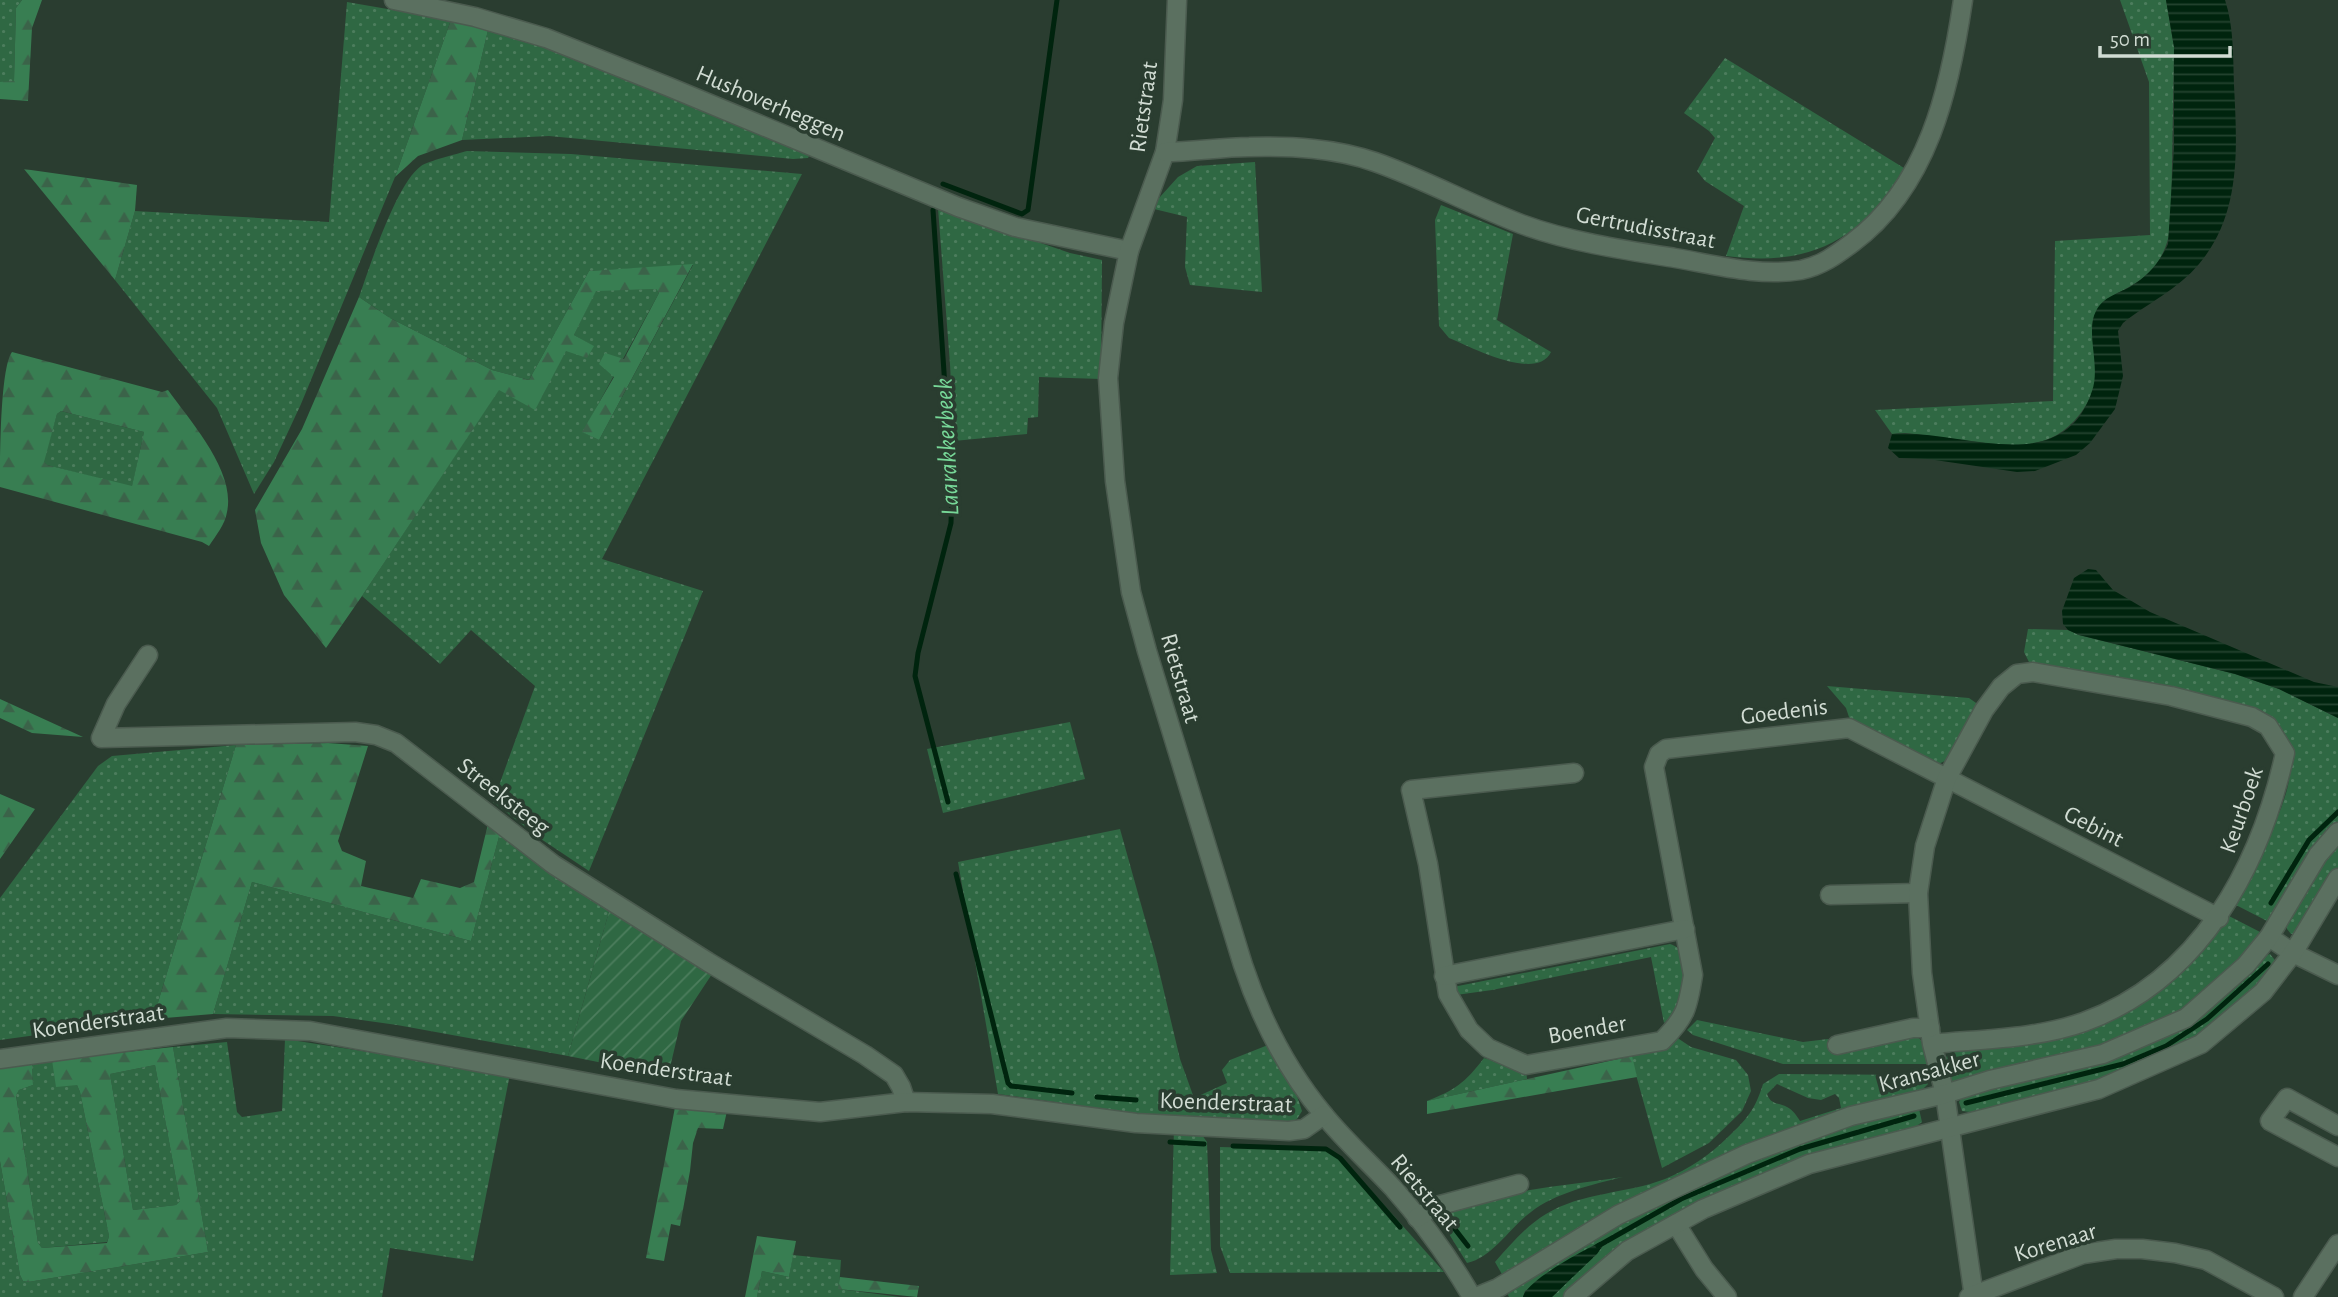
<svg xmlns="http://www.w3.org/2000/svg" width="2338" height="1297" font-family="'Alegreya Sans',sans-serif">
	<defs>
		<pattern id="grass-dots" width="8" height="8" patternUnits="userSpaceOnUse" patternTransform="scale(1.75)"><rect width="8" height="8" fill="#2f6843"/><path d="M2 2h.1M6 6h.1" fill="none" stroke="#4c7d5d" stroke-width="1.8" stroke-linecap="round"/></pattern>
		<pattern id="forest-firs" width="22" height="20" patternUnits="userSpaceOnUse" patternTransform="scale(1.75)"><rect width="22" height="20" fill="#387e52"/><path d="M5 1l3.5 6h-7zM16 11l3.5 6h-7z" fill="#3b6349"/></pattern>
		<pattern id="garden-furrows" width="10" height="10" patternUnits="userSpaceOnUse" patternTransform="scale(1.75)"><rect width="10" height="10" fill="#2f6843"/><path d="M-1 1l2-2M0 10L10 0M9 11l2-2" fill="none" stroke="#4c7d5d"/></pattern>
		<pattern id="water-rules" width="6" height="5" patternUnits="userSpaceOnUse" patternTransform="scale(1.75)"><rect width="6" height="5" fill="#00240e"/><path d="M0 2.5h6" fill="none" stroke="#244330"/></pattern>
	</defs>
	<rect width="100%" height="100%" fill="#2a3d30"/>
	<g fill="url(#grass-dots)" fill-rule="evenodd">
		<path d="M 0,0 L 22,0 L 16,8 L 14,82 L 0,82 Z"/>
		<path d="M 2120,0 L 2166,0 L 2174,47 L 2171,224 C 2167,253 2156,272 2129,287 C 2117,294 2103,299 2096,312 C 2087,326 2097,358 2096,375 C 2096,389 2088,403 2080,414 C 2050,453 2012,446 1969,441 C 1948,438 1926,435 1905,433 L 1892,434 L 1875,410 L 2053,401 L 2055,241 L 2150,235 L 2149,82 Z"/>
		<path d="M 347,2 L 451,20 L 395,177 L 301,404 L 274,462 L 254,494 L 217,408 L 115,280 L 135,211 L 329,222 Z"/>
		<path d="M 488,30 L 564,53 L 811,152 L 808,158 L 793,159 L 549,136 L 462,140 Z"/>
		<path d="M 1725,58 L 1904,168 C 1861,241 1810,267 1726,256 L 1744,206 L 1705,181 L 1697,171 L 1715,138 L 1709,131 L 1684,113 Z"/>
		<path d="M 467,151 L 571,154 L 802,174 L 602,559 L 703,591 L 589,871 L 541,839 L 493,802 L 535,686 L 471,630 L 440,664 L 362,596 L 499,389 L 535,409 L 566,350 L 593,346 L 574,335 L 596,290 L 656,289 L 659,293 L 583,432 L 599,440 L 693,265 L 589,271 L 529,380 L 492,370 L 390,318 L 359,297 C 370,266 396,184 421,166 C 428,161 457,154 467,151 Z"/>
		<path d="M 1255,162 L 1262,292 L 1190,285 L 1185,267 L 1187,217 L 1150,208 L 1178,177 L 1197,166 Z"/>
		<path d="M 1441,205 L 1513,234 L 1497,320 L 1551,352 C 1537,382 1471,347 1449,338 L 1439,326 L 1435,220 Z"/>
		<path d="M 938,208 L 1070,253 L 1102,260 L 1101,379 L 1039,377 L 1038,417 L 1028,418 L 1027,434 L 954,441 L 950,364 Z"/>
		<path d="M 61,411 L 144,432 L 132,487 L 47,465 L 43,462 L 57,414 Z"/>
		<path d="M 2028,629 L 2068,630 L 2079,635 L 2235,674 L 2279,689 L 2338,718 L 2338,823 L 2322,840 L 2271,923 L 2234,904 C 2251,872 2291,803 2290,768 C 2290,758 2285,746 2282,736 L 2184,695 L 2052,666 L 2030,664 L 2024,652 Z"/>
		<path d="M 1827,686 L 1969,698 L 1979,705 L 1945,761 L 1936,765 L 1851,723 L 1846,708 Z"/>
		<path d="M 1070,722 L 1085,779 L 943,813 L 927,749 Z"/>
		<path d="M 236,745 L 153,1019 L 0,1040 L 0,898 L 98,766 L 112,756 Z"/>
		<path d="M 1120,829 L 1156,958 L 1180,1059 L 1194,1098 L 1227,1083 L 1222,1070 L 1230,1060 L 1268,1045 L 1297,1096 L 1302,1111 L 1297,1119 L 1288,1124 L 1203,1123 L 998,1094 L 958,862 Z"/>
		<path d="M 500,833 L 610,908 L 568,1056 L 397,1025 L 333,1016 L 213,1014 L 252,882 L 471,941 Z"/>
		<path d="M 2338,841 L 2338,869 L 2298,934 L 2291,934 L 2287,929 L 2287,922 L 2326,854 Z"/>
		<path d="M 2227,915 L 2264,934 L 2248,955 L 2173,1018 L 2070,1057 L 1955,1084 L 1950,1082 L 1944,1059 L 1951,1052 L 2096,1024 Z"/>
		<path d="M 1670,944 C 1690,949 1689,985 1682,1000 C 1677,1010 1672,1017 1664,1023 L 1651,957 L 1492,990 L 1456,995 L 1453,987 Z"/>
		<path d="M 2270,954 L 2278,964 L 2275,971 L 2216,1027 L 2137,1068 L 2082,1085 L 1978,1113 L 1962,1111 L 1959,1102 L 1962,1097 L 1978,1089 L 2135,1049 L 2262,957 Z"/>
		<path d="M 1697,1020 L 1803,1042 L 1828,1039 L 1831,1051 L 1915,1036 L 1920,1039 L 1930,1062 L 1928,1064 L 1783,1064 L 1693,1035 L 1687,1030 Z"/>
		<path d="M 1676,1037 L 1691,1047 L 1736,1060 L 1748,1075 L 1751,1091 L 1742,1111 L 1709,1143 L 1662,1168 L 1631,1057 L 1657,1047 Z"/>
		<path d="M 285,1039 L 510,1074 L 473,1261 L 390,1248 L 382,1297 L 0,1297 L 0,1161 L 20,1275 L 23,1281 L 28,1282 L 208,1252 L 173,1047 L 227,1042 L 237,1112 L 242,1117 L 282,1111 Z"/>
		<path d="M 1484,1058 L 1526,1070 L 1527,1079 L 1427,1101 C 1455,1090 1465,1083 1484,1058 Z"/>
		<path d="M 52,1060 L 77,1085 L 80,1092 L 109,1236 L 107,1242 L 42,1248 L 38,1243 L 16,1094 L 19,1090 L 33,1085 L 32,1063 Z"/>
		<path d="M 155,1065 L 180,1201 L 176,1205 L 133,1210 L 110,1074 Z"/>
		<path d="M 1779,1074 L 1923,1075 L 1928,1079 L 1928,1084 L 1920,1092 C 1866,1109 1810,1122 1757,1143 C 1667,1177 1584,1225 1503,1276 L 1495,1262 C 1511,1244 1526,1226 1546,1214 C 1582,1192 1626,1194 1665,1179 C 1689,1169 1710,1155 1728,1137 C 1747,1119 1755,1110 1763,1084 ZM 1777,1084 L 1808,1098 L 1821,1100 L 1835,1094 L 1839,1098 L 1841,1108 L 1800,1121 C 1797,1116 1793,1110 1787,1107 C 1777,1102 1771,1105 1767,1094 Z"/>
		<path d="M 1919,1109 L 1922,1122 L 1914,1128 C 1806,1160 1682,1193 1594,1267 C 1584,1276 1574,1287 1564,1297 L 1552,1297 L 1602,1247 L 1525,1291 L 1523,1297 L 1509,1297 L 1505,1289 L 1587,1238 L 1759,1156 L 1884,1113 Z"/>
		<path d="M 1174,1128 L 1185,1136 L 1202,1135 L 1207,1142 L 1211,1250 L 1217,1273 L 1170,1275 Z"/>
		<path d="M 1220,1147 L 1327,1150 L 1350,1167 L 1444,1272 L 1230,1273 L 1220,1246 Z"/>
		<path d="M 1623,1177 C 1594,1184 1555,1193 1531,1212 C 1510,1227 1493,1257 1467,1263 L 1436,1213 C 1495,1191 1562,1186 1623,1177 Z"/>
		<path d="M 793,1255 L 841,1260 L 839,1289 L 900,1297 L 757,1297 L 762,1271 L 789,1277 Z"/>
	</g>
	<g fill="url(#forest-firs)" fill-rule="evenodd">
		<path d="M 22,0 L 42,0 L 32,28 L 28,101 L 0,99 L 0,82 L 14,81 L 16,8 Z"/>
		<path d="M 451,20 L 488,30 L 462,140 L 418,156 L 395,177 Z"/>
		<path d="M 24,169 L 137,185 L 135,211 L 115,280 Z"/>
		<path d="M 693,264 L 599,440 L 582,432 L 614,377 L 599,364 L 605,353 L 624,359 L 659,293 L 656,289 L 596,291 L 574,335 L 594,346 L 587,358 L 566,351 L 535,410 L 499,390 L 362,596 L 326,648 L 284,595 L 261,543 L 255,510 L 302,429 L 359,297 L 390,318 L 492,370 L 529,380 L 589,271 Z"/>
		<path d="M 12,352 L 162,392 L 168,390 C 190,421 236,471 227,512 C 225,525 216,535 209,546 L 202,542 L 0,487 C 0,461 0,368 12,352 ZM 61,411 L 144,432 L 132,486 L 47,465 L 44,462 L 57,414 Z"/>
		<path d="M 0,699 L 83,737 L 32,733 L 0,718 Z"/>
		<path d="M 328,743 L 368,746 L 338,841 L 342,851 L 366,861 L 361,886 L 413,898 L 421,879 L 460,888 L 474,882 L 488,824 L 500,833 L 471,941 L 252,882 L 213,1014 L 153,1019 L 236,745 Z"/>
		<path d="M 0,794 L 35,809 L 0,859 Z"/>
		<path d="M 173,1047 L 208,1252 L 28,1282 L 23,1281 L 20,1275 L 0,1161 L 0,1068 L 32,1063 L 33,1085 L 19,1090 L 16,1095 L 38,1243 L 42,1248 L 107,1243 L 109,1236 L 80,1092 L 77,1085 L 56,1087 L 52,1060 ZM 155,1065 L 180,1201 L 176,1205 L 133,1210 L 110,1074 Z"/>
		<path d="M 1632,1056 L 1637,1077 L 1427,1114 L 1427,1101 Z"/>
		<path d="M 676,1102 L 727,1111 L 723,1129 L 698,1128 L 693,1143 L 690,1171 L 680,1226 L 671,1224 L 664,1261 L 646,1258 Z"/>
		<path d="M 757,1236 L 796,1241 L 789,1277 L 762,1271 L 757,1297 L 745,1297 Z"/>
		<path d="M 840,1277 L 919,1286 L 917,1297 L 838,1289 Z"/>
	</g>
	<path fill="url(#garden-furrows)" d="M 610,908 L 714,971 L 681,1021 L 668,1076 L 568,1056 Z"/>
	<g fill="url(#water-rules)">
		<path d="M 2166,0 L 2225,0 C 2234,27 2233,57 2234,85 C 2237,147 2242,213 2199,264 C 2178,289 2148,303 2123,323 L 2118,331 L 2123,376 L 2115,409 L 2090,443 L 2076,455 L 2035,471 L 2017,472 L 1928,459 L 1899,458 L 1888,448 L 1892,434 C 1959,428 2062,482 2092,391 C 2101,366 2085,332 2096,311 C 2103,297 2117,294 2130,287 C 2148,276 2160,262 2168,244 L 2174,148 L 2174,47 Z"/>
		<path d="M 2088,569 L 2096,570 L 2113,590 L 2150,612 L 2314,682 L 2338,687 L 2338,718 L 2279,689 L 2235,674 L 2079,635 L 2068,630 L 2063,624 L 2062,611 L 2074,578 Z"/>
		<path d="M 1600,1242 L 1603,1242 L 1602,1247 L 1597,1254 L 1552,1297 L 1523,1297 C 1527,1280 1583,1251 1600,1242 Z"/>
	</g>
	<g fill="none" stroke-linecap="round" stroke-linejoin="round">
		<g stroke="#00240e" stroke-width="5">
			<path d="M 943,184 L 1022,214 L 1028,210 L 1057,0"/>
			<path d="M 933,210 L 952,490 L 951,523 L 918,653 L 915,676 L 948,802"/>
			<path d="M 956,874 L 1008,1083 L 1011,1086 L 1072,1093"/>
			<path d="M 2271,903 L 2309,840 L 2338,812"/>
			<path d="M 1097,1097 L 1136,1100"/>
			<path d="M 1966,1103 L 2123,1064 L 2166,1046 L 2207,1019 L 2268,964"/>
			<path d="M 1170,1142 L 1204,1144"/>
			<path d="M 1233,1146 L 1326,1149 L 1340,1158 L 1400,1227"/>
			<path d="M 1447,1219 L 1468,1246"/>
			<path d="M 1598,1246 L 1681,1199 L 1800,1149 L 1914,1116"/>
		</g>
		<g stroke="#4b5b4f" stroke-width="21">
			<g id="minor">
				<path d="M 394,0 L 475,17 L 546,38 L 669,87 L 958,207 L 1015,227 L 1129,251"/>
				<path d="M 1177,0 L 1173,100 L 1165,152 L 1129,251 L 1114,323 L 1108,378 L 1115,481 L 1131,592 L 1147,651 L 1243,965 C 1261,1019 1288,1072 1324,1115 C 1345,1141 1371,1164 1394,1189 C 1423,1222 1450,1259 1472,1297"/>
				<path d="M 1165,152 C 1193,152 1221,147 1249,147 C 1292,146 1334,148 1375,162 C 1424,179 1471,205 1521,224 C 1570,242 1624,250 1675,258 C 1716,265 1759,277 1801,270 C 1821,266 1836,255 1852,243 C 1928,187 1950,89 1963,0"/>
				<path d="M 148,655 L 116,704 L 101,738 L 355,732 L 376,735 L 396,743 L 554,865 L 708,962 L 865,1055 L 894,1075 L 901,1087 L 906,1102"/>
				<path d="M 1574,773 L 1411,790 L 1428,864 L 1448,994 L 1469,1030 L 1488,1048 L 1526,1065 L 1662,1041 C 1686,1017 1688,1007 1693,975 L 1654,767 L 1659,754 L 1666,749 L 1849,728 L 2219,918"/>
				<path d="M 1830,895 L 1918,893"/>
				<path d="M 2269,937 L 2293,953 L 2338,975"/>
				<path d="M 1444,976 L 1685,929"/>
				<path d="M 1932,1044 C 1982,1039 2036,1039 2084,1022 C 2200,980 2260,867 2285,753 L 2268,726 L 2252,717 L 2171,696 L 2033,672 L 2017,674 L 2001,687 L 1984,710 L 1947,778 L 1925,846 L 1918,893 L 1922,973 L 1932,1044 L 1945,1094 L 1974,1297"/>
				<path d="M 1837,1045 L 1913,1028 L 1930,1028"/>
				<path d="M 0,1059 L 227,1028 L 310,1031 L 676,1099 L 820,1112 L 906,1102 L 992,1104 L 1136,1123 L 1289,1131 L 1304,1129 L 1324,1115"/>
				<path d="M 2338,1126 L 2287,1098 L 2270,1121 L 2338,1157"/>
				<path d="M 1417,1218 L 1433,1207 L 1519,1184"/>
				<path d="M 1676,1224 L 1704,1269 L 1727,1297"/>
				<path d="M 1476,1297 L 1498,1288 L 1618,1215 L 1747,1154 L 1851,1116 L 1945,1094 L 1990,1080 L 2103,1054 L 2186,1018 L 2246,965 L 2269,937 L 2318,855 L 2338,832"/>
				<path d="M 1573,1297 L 1627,1251 L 1703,1209 L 1809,1164 L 2099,1089 L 2201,1044 L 2263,992 L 2293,953 L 2338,878"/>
				<path d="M 1969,1297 L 2083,1254 L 2116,1249 L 2142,1249 L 2175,1253 L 2206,1260 L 2274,1297"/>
				<path d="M 2303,1297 L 2338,1244"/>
			</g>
		</g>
		<use href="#minor" stroke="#5b7060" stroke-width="18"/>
	</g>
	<g text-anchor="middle" stroke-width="7" stroke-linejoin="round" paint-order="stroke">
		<g font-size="24" fill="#d1dcd3" stroke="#2a3d30">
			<text transform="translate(771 103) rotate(23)" y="8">Hushoverheggen</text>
			<text transform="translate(1143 107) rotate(-82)" y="8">Rietstraat</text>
			<text transform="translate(1646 227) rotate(11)" y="8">Gertrudisstraat</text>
			<text transform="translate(1181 678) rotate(74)" y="8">Rietstraat</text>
			<text transform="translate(1784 711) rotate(-7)" y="8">Goedenis</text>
			<text transform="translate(504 796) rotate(38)" y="8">Streeksteeg</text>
			<text transform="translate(2241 810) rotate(-71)" y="8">Keurboek</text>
			<text transform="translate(2094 826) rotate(27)" y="8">Gebint</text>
			<text transform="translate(98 1021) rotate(-8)" y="8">Koenderstraat</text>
			<text transform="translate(1587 1029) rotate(-10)" y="8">Boender</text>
			<text transform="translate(666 1069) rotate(8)" y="8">Koenderstraat</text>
			<text transform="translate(1929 1071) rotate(-15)" y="8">Kransakker</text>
			<text transform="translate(1226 1102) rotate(2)" y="8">Koenderstraat</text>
			<text transform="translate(1425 1192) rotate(50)" y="8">Rietstraat</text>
			<text transform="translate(2055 1242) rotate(-17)" y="8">Korenaar</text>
		</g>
		<g font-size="26" font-style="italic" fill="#77d898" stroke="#2a3d30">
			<text transform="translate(946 447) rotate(-93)" y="9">Laarakkerbeek</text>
		</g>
	</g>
	<path d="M2100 46v10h130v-10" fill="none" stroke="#d1dcd3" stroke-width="3.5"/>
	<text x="2110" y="46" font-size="21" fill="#d1dcd3" stroke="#2a3d30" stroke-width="5" paint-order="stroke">50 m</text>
</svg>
